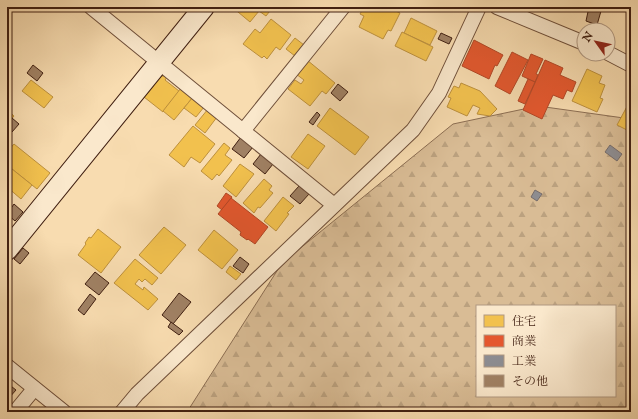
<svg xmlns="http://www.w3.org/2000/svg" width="638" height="419" font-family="'IM FELL English','Noto Serif JP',serif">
	<defs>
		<pattern id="forest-firs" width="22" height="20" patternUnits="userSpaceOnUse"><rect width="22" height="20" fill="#d9bc95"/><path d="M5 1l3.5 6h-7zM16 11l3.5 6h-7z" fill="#bba17f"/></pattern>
	</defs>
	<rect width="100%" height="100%" fill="#f8dcb0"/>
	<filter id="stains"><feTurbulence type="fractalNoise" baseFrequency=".005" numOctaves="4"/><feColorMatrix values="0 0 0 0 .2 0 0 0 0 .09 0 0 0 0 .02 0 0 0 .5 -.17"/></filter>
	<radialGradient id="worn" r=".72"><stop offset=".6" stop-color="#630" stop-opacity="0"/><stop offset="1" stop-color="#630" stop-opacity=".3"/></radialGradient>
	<path fill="url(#forest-firs)" stroke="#8c6e53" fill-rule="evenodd" d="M 538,106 L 631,119 L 631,412 L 187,412 L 282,263 L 453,124 ZM 477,306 L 615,306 L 615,396 L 477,396 Z"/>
	<g fill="#f2c14e" stroke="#bd903c">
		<path d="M 232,7 L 273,7 L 266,16 L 259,11 L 250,22 Z"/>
		<path d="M 364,7 L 371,8 L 371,7 L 383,8 L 387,7 L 400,13 L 391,31 L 388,30 L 383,39 L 359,27 L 364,16 L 360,14 Z"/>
		<path d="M 411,18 L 437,31 L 430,45 L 404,33 Z"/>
		<path d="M 271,19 L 291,35 L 280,50 L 276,47 L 267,59 L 264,56 L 262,58 L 243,44 L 255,29 L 260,33 Z"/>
		<path d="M 402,32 L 433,47 L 426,61 L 395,46 Z"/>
		<path d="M 295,38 L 304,45 L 295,56 L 286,49 Z"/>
		<path d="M 307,60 L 335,83 L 326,94 L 322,91 L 310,106 L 288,89 L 295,80 L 301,84 L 304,80 L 296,74 Z"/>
		<path d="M 587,69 L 602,76 L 599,83 L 605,85 L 600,98 L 603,99 L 597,112 L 572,101 Z"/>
		<path d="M 161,76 L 166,76 L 167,77 L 165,80 L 179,91 L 163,112 L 144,97 Z"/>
		<path d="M 31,80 L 53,97 L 44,108 L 22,91 Z"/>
		<path d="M 461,83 L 480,91 L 497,109 L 490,116 L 477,114 L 480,108 L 473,105 L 467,116 L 447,107 L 451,98 L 448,97 L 454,86 L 459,88 Z"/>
		<path d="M 181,88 L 193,97 L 174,120 L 163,111 Z"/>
		<path d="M 193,97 L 204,107 L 196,117 L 184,108 Z"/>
		<path d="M 631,99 L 631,132 L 617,125 Z"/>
		<path d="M 330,108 L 369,137 L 355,155 L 317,126 Z"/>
		<path d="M 208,109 L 217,117 L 205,133 L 195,125 Z"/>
		<path d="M 7,110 L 14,116 L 7,124 Z"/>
		<path d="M 193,126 L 215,144 L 200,163 L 191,157 L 184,167 L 169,155 Z"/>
		<path d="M 308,134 L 325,146 L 308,169 L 291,157 Z"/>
		<path d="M 224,143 L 230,148 L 225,155 L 232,160 L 219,176 L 217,174 L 212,180 L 201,171 Z"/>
		<path d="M 14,144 L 50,173 L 37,189 L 7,165 L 7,152 Z"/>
		<path d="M 240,164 L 254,174 L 236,197 L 223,186 Z"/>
		<path d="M 7,165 L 32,185 L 21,199 L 7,187 Z"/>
		<path d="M 264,179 L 272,186 L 269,190 L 273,193 L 260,208 L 258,207 L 254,213 L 243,203 Z"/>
		<path d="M 283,197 L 294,206 L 287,213 L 289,214 L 276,231 L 264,221 Z"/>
		<path d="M 164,227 L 186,245 L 161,274 L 139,255 Z"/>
		<path d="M 98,229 L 121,247 L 101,273 L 78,255 L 86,244 L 85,243 L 89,237 L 91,238 Z"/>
		<path d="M 214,230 L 238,250 L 222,269 L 198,250 Z"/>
		<path d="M 135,259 L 158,278 L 152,285 L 145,279 L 142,282 L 139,279 L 135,284 L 143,290 L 144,287 L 158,299 L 148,310 L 114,283 Z"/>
		<path d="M 230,266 L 241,274 L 236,280 L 226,272 Z"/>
	</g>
	<g fill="#e4572e" stroke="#b34625">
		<path d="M 474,40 L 503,55 L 497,66 L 495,65 L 489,79 L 462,66 Z"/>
		<path d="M 512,52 L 528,60 L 510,94 L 495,86 Z"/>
		<path d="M 531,54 L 543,59 L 536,74 L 538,75 L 535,82 L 522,76 Z"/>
		<path d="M 545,60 L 563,68 L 560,75 L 576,82 L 572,92 L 567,90 L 563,99 L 553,95 L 542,119 L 523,110 Z"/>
		<path d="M 528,79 L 535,82 L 525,104 L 518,101 Z"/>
		<path d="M 226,193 L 232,197 L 222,210 L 217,206 Z"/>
		<path d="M 231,198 L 268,227 L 255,244 L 248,239 L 247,240 L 240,235 L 241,232 L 218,214 Z"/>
	</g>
	<g fill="#8d8d92" stroke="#766c6b">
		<path d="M 610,145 L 622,154 L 617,161 L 605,152 Z"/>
		<path d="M 535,190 L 542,194 L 537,201 L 531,197 Z"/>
	</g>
	<g fill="#a08164" stroke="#401f11">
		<path d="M 589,7 L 601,11 L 597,25 L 586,21 Z"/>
		<path d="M 441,33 L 452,38 L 449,44 L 438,39 Z"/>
		<path d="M 33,65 L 43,73 L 37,81 L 27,73 Z"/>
		<path d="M 338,84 L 348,92 L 340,101 L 331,93 Z"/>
		<path d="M 317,112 L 320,115 L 313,125 L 309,122 Z"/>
		<path d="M 12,118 L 19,124 L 12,132 L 7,128 L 7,124 Z"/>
		<path d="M 241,137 L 253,147 L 244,158 L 232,149 Z"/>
		<path d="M 261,154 L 273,164 L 265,174 L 253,164 Z"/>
		<path d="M 299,186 L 309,194 L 300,204 L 290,196 Z"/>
		<path d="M 14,204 L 23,212 L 15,221 L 7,214 Z"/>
		<path d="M 23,248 L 29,253 L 20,264 L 14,259 Z"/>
		<path d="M 240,257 L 249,264 L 243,273 L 233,266 Z"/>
		<path d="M 95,272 L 109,283 L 99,295 L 85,284 Z"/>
		<path d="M 179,293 L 191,302 L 173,324 L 162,315 Z"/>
		<path d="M 90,294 L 96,299 L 84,315 L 78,310 Z"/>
		<path d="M 171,322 L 183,331 L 179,335 L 168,327 Z"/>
		<path d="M 7,383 L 16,390 L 8,399 L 7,398 Z"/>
	</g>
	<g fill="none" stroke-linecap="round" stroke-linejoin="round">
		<g stroke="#6e4e39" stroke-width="16">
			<g id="street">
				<path d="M 91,7 L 334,205"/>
				<path d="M 497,7 L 584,43"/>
				<path d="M 608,53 L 631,65"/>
				<path d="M 243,131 L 343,7"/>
				<path d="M 7,366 L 64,412"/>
				<path d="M 15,412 L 34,389"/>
				<path d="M 122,412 L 137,394 L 413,130 L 439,93 L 479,7"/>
			</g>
		</g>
		<g stroke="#401f11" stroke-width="22">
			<path id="secondary" d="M 7,250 L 204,7"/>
		</g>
		<use href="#street" stroke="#fae8cc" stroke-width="14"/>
		<use href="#secondary" stroke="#fae8cc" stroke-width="20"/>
	</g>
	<rect width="638" height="419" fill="none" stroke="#f8dcb0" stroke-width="24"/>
	<rect x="8" y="8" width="622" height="403" fill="none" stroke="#401f11" stroke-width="2"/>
	<rect x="12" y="12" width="614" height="395" fill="none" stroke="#401f11"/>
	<rect x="476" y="305" width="140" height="92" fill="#fae8cc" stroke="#b09881"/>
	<rect x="484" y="315" width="20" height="12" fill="#f2c14e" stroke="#b09881"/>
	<text x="512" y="325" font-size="12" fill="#401f11">住宅</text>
	<rect x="484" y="335" width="20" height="12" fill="#e4572e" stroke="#b09881"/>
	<text x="512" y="345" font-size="12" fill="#401f11">商業</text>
	<rect x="484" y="355" width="20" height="12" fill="#8d8d92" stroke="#b09881"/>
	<text x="512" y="365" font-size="12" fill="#401f11">工業</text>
	<rect x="484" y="375" width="20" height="12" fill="#a08164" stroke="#b09881"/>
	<text x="512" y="385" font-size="12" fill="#401f11">その他</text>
	<g transform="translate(596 42) rotate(303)"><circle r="19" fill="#fae8cc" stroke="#b09881"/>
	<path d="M0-3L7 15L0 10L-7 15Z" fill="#8f2418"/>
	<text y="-6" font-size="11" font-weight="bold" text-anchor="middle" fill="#401f11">N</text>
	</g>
	<rect width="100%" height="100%" filter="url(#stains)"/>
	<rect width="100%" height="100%" fill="url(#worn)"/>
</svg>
